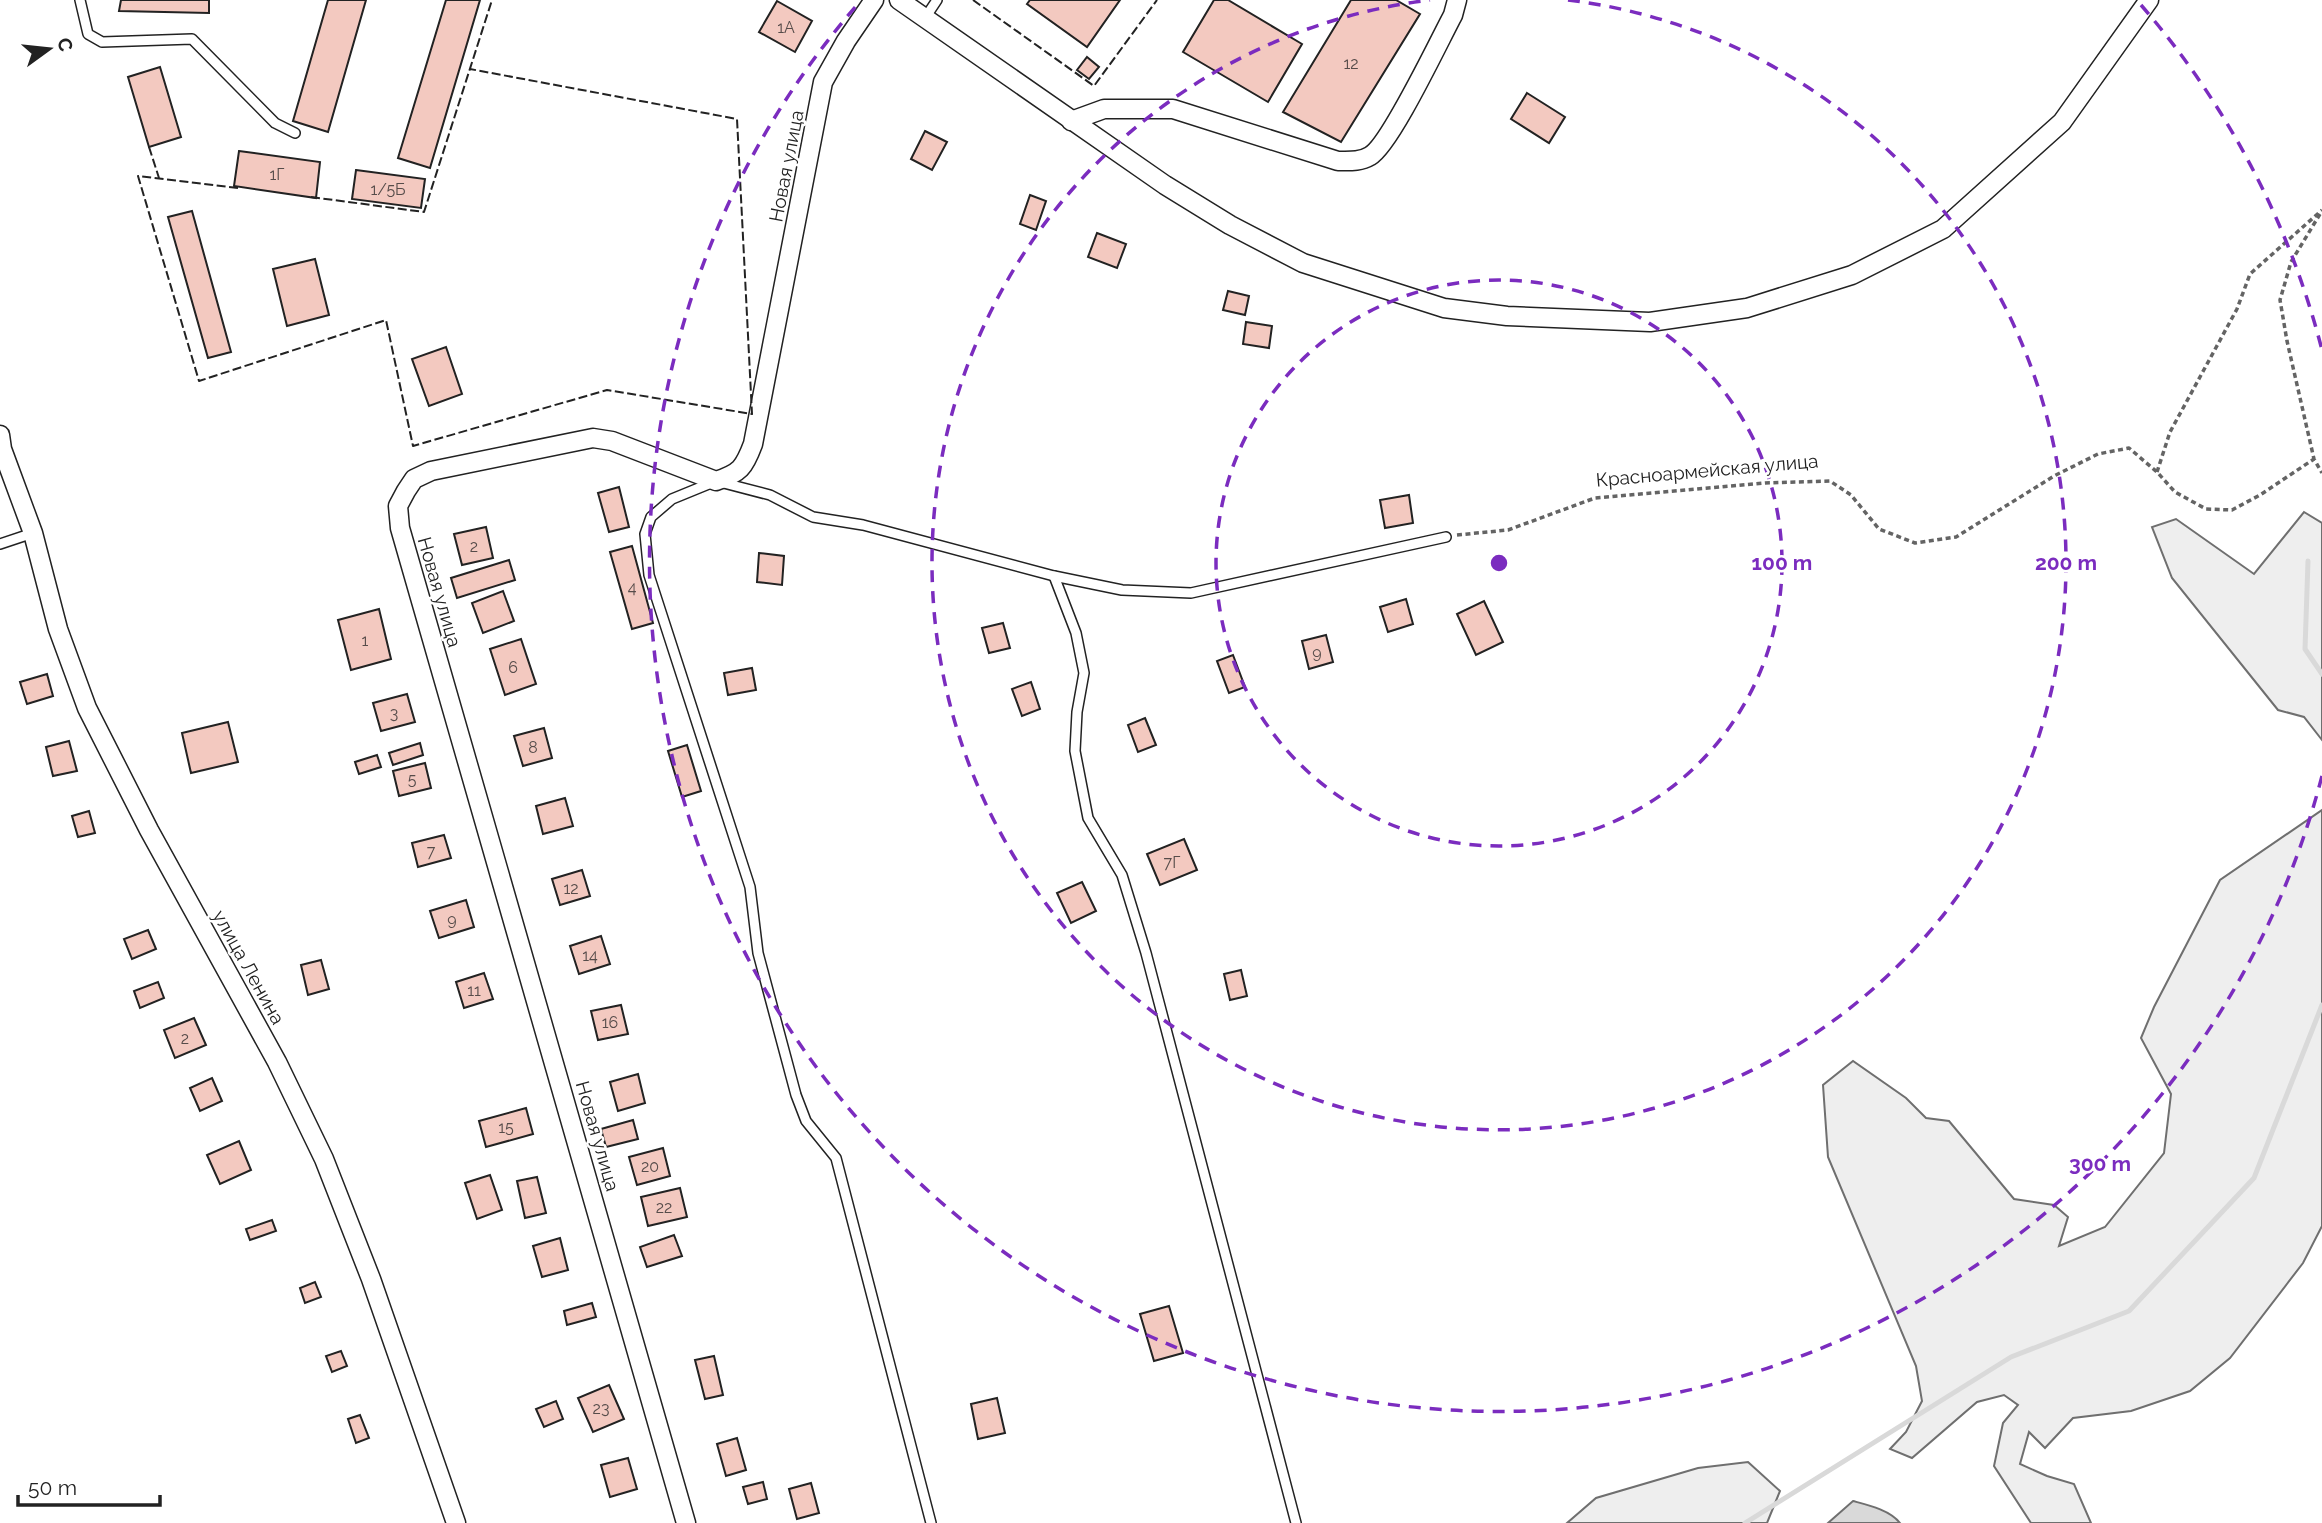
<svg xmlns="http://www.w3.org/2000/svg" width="2322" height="1523" font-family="Raleway,sans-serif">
	<rect width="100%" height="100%" fill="#fff"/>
	<g fill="#eee" stroke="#6f6f6f" stroke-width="2">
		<path d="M 2304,512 L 2322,523 L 2322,740 L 2304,717 L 2278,710 L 2172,578 L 2152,527 L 2176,519 L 2254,574 Z"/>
		<path d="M 2322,810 L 2322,1226 L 2303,1263 L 2230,1358 L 2190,1391 L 2131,1411 L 2073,1418 L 2045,1448 L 2029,1432 L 2020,1464 L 2047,1476 L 2074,1484 L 2091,1523 L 2031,1523 L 1994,1466 L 2003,1423 L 2018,1405 L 2004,1395 L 1977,1402 L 1912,1458 L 1890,1449 L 1906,1432 L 1922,1401 L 1916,1366 L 1828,1157 L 1823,1085 L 1853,1061 L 1906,1098 L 1926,1118 L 1949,1121 L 2014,1199 L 2054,1205 L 2068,1217 L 2059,1246 L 2105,1227 L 2164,1153 L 2171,1094 L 2141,1038 L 2154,1007 L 2220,880 Z"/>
		<path d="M 1748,1462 L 1780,1491 L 1767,1523 L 1567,1523 L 1596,1498 L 1698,1468 Z"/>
	</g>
	<path fill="#d9d9d9" stroke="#6f6f6f" stroke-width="2" d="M 1853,1501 C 1868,1505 1890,1510 1900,1523 L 1828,1523 Z"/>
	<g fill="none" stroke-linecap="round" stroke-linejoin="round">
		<g stroke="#d9d9d9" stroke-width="5">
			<path d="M 2308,561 L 2305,649 L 2322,674"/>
			<path d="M 1745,1523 L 2011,1357 L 2129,1311 L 2254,1178 L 2322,1005"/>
		</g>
	</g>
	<g fill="#f3c9c0" stroke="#222" stroke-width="2">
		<path d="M 121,0 L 209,0 L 209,13 L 119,11 Z"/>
		<path d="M 328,0 L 366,0 L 328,132 L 293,121 Z"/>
		<path d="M 446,0 L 480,0 L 430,168 L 398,158 Z"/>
		<path d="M 1030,0 L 1120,0 L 1087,47 L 1027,4 Z"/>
		<path d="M 1214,0 L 1228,0 L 1302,44 L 1268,102 L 1183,52 Z"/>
		<path d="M 1351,0 L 1396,0 L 1420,14 L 1341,142 L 1283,112 Z"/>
		<path d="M 777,1 L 812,21 L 795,52 L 759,32 Z"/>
		<path d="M 1087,57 L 1099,67 L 1089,79 L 1077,70 Z"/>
		<path d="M 160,67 L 181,137 L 149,147 L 128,77 Z"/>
		<path d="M 1527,93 L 1565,117 L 1549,143 L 1511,119 Z"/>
		<path d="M 925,131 L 947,142 L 932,170 L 911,159 Z"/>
		<path d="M 239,151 L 320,162 L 316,198 L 234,186 Z"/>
		<path d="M 356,170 L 425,179 L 421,208 L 352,199 Z"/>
		<path d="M 1030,195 L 1046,201 L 1036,230 L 1020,224 Z"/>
		<path d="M 192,211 L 231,352 L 208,358 L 168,217 Z"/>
		<path d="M 1097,233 L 1126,244 L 1117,268 L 1088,257 Z"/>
		<path d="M 315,259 L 329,315 L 287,326 L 273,269 Z"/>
		<path d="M 1228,291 L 1249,296 L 1245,315 L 1223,310 Z"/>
		<path d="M 1246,322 L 1272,326 L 1269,348 L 1243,344 Z"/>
		<path d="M 446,347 L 462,394 L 429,406 L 412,359 Z"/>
		<path d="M 619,487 L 629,527 L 609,532 L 598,493 Z"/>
		<path d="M 1409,495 L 1413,523 L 1385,528 L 1380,500 Z"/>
		<path d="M 486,527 L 493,558 L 462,565 L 454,534 Z"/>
		<path d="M 632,546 L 653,623 L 632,629 L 610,552 Z"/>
		<path d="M 759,553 L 784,556 L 782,585 L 757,582 Z"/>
		<path d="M 509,560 L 515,580 L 457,598 L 451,578 Z"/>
		<path d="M 503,591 L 514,621 L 483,633 L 472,603 Z"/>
		<path d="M 1406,599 L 1413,624 L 1388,632 L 1380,607 Z"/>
		<path d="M 1484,601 L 1503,642 L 1476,655 L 1457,614 Z"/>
		<path d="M 379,609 L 391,659 L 351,670 L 338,620 Z"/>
		<path d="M 1003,623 L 1010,648 L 989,653 L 982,628 Z"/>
		<path d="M 1326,635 L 1333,662 L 1309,669 L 1302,641 Z"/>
		<path d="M 521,639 L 536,684 L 505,695 L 490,649 Z"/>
		<path d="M 1233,655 L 1245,687 L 1229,693 L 1217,661 Z"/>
		<path d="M 752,668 L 756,690 L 728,695 L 724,673 Z"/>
		<path d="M 47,674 L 53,696 L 27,704 L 20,682 Z"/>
		<path d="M 1031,682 L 1040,709 L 1022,716 L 1012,689 Z"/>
		<path d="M 407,694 L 415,722 L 381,731 L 373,703 Z"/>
		<path d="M 1145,718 L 1156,745 L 1138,752 L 1128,725 Z"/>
		<path d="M 228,722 L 238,762 L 191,773 L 182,733 Z"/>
		<path d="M 544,728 L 552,758 L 523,766 L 514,736 Z"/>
		<path d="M 69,741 L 77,771 L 53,776 L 46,747 Z"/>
		<path d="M 420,743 L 423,755 L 393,765 L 389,753 Z"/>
		<path d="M 687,745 L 701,791 L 682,797 L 668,751 Z"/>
		<path d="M 377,755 L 381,767 L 359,774 L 355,762 Z"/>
		<path d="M 425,763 L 431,788 L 399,796 L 393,771 Z"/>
		<path d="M 565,798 L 573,826 L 543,834 L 536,806 Z"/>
		<path d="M 89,811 L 95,833 L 78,837 L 72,816 Z"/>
		<path d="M 444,835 L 451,858 L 418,867 L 412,843 Z"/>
		<path d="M 1184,839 L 1197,870 L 1160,885 L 1147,854 Z"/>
		<path d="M 582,870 L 590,896 L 560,905 L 552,879 Z"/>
		<path d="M 1082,882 L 1096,911 L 1071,923 L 1057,893 Z"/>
		<path d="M 466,900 L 474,927 L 439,938 L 430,911 Z"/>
		<path d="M 148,930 L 156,949 L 132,959 L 124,939 Z"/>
		<path d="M 601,936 L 610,964 L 579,974 L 570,946 Z"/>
		<path d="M 321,960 L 329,989 L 308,995 L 301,965 Z"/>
		<path d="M 1241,970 L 1247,996 L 1230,1000 L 1224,974 Z"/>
		<path d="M 484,973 L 493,999 L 464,1008 L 456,982 Z"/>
		<path d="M 158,982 L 164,998 L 140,1008 L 134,991 Z"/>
		<path d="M 621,1005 L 628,1034 L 598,1040 L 591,1011 Z"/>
		<path d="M 194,1018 L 206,1045 L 175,1058 L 164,1030 Z"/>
		<path d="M 638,1074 L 645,1103 L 618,1111 L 610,1082 Z"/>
		<path d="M 212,1078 L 222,1101 L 200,1111 L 190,1088 Z"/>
		<path d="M 526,1108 L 533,1134 L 486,1147 L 479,1121 Z"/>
		<path d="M 633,1120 L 638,1139 L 606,1147 L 601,1129 Z"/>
		<path d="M 239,1141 L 251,1170 L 220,1184 L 207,1155 Z"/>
		<path d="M 663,1148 L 670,1176 L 637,1185 L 629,1157 Z"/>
		<path d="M 490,1175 L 502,1210 L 477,1219 L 465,1183 Z"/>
		<path d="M 537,1177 L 546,1213 L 525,1218 L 517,1181 Z"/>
		<path d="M 680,1188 L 687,1217 L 648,1226 L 641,1197 Z"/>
		<path d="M 272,1220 L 276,1231 L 250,1240 L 246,1229 Z"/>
		<path d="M 674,1235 L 682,1256 L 647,1267 L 640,1247 Z"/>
		<path d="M 560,1238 L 568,1270 L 542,1277 L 533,1246 Z"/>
		<path d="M 315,1282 L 321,1297 L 305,1303 L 300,1288 Z"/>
		<path d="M 592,1303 L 596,1317 L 567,1325 L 564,1311 Z"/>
		<path d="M 1169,1306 L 1183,1353 L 1154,1361 L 1140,1314 Z"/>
		<path d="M 341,1351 L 347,1366 L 332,1372 L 326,1356 Z"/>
		<path d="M 714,1356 L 723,1395 L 705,1399 L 695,1360 Z"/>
		<path d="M 609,1385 L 624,1419 L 593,1432 L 578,1398 Z"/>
		<path d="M 997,1398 L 1005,1433 L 978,1439 L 971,1404 Z"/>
		<path d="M 556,1401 L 563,1419 L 544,1427 L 536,1409 Z"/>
		<path d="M 360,1415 L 369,1438 L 356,1443 L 348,1419 Z"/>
		<path d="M 737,1438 L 746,1470 L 726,1476 L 717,1444 Z"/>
		<path d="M 628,1458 L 637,1489 L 610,1497 L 601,1465 Z"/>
		<path d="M 763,1482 L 767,1499 L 748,1504 L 743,1487 Z"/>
		<path d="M 811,1483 L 819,1513 L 797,1519 L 789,1489 Z"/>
	</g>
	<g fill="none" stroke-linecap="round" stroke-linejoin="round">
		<g stroke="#222" stroke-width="12">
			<g id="service">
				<path d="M 80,0 L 88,34 L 102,42 L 192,39 L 275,123 L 295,133"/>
				<path d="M 925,18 L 937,0"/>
				<path d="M 0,544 L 33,533"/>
				<path d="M 1054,576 L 1076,633 L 1084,673 L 1077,712 L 1075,751 L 1088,818 L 1122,875 L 1146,953 L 1296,1523"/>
				<path d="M 931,1523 L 836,1158 L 806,1121 L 796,1095 L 758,953 L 750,887 L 649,575 L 645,534 L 651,517 L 672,499 L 716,481 L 770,495 L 813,517 L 863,525 L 1054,576 L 1122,590 L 1191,593 L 1446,537"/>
			</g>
		</g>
		<g stroke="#222" stroke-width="21">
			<g id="minor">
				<path d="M 899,0 L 1165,185 L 1230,225 L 1303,263 L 1444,308 L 1507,316 L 1650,322 L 1747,308 L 1852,275 L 1943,229 L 2062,122 L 2149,0"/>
				<path d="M 1071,121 L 1104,109 L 1173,109 L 1338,161 C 1349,161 1360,162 1370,156 C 1390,145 1439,41 1453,15 L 1457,0"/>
				<path d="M 0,435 L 2,449 L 33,533 L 58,629 L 87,708 L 149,830 L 277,1062 L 324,1159 L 371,1279 L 456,1523"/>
				<path d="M 686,1523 L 400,528 L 398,506 L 406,491 L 414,479 L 431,471 L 593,438 L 612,441 L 716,481 C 740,473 744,468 753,444 L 823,82 L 846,41 L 874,0"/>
			</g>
		</g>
		<g stroke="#646464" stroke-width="3.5" stroke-dasharray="5 3.5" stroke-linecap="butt">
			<path d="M 2320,214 L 2291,262 L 2280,300 L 2287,341 L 2314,459 L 2322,473"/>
			<path d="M 2157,472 L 2170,432 L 2237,309 L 2250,274 L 2322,210"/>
			<path d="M 1457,535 L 1508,530 L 1595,498 L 1765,483 L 1830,481 L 1851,495 L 1879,529 L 1915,543 L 1956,537 L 2054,476 L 2098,454 L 2129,448 L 2157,472 L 2175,492 L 2206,509 L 2232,510 L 2260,495 L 2314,459"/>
		</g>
		<use href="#service" stroke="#fff" stroke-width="9"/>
		<use href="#minor" stroke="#fff" stroke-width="18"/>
		<g stroke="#222" stroke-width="2" stroke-dasharray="9 3.5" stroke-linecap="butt">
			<path d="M 973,0 L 1094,86 L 1157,0"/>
			<path d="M 149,147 L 159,178"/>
			<path d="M 238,188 L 138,176 L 199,381 L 386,320 L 413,446 L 607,390 L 752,414 L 737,119 L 470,69"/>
			<path d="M 311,197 L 424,212 L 492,0"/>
		</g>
	</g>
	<g fill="none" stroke="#7b2cbf" stroke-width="3.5" stroke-dasharray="12 9">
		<circle cx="1499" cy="563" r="283"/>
		<path d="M1568 0A567 567 0 1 1 1430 0"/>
		<path d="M2322 776A850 850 0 1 1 857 5M2141 5A850 850 0 0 1 2322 350"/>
	</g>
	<g text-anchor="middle" stroke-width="5" stroke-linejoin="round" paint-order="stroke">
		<g font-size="16" fill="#564c4a">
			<text x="786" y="33">1А</text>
			<text x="1351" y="69">12</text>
			<text x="277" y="180">1Г</text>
			<text x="388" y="195">1/5Б</text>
			<text x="474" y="552">2</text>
			<text x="632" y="593">4</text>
			<text x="365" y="646">1</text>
			<text x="1317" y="658">9</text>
			<text x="513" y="673">6</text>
			<text x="394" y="719">3</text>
			<text x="533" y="753">8</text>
			<text x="412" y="785">5</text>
			<text x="431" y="857">7</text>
			<text x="1172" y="868">7Г</text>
			<text x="571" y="894">12</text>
			<text x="452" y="925">9</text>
			<text x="590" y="961">14</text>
			<text x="474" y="996">11</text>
			<text x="610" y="1028">16</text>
			<text x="185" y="1044">2</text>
			<text x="506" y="1133">15</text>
			<text x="650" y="1172">20</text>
			<text x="664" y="1213">22</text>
			<text x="601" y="1414">23</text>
		</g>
		<g font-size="19" fill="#222" stroke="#fff">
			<text transform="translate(786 166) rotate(-79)" y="7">Новая улица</text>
			<text transform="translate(1707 470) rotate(-5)" y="7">Красноармейская улица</text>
			<text transform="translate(440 592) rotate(74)" y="7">Новая улица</text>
			<text transform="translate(249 967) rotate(61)" y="7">улица Ленина</text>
			<text transform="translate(598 1136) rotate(74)" y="7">Новая улица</text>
		</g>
	</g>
	<circle cx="1499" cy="563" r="10" fill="#7b2cbf" stroke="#fff" stroke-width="3.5"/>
	<g font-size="21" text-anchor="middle" font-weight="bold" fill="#7b2cbf" stroke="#fff" stroke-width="5" stroke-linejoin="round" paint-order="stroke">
		<text x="1782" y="570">100 m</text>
		<text x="2066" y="570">200 m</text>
		<text x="2100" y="1171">300 m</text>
	</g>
	<g transform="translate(49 49) rotate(75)" stroke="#ffffff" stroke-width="5" paint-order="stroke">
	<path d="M0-5L12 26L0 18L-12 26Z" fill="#222222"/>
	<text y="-10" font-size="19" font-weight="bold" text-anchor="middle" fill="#222222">С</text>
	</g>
	<path d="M18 1495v10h142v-10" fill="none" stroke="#222222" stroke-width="3.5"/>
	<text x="28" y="1495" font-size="21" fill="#222222" stroke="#ffffff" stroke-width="5" paint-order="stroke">50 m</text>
</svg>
